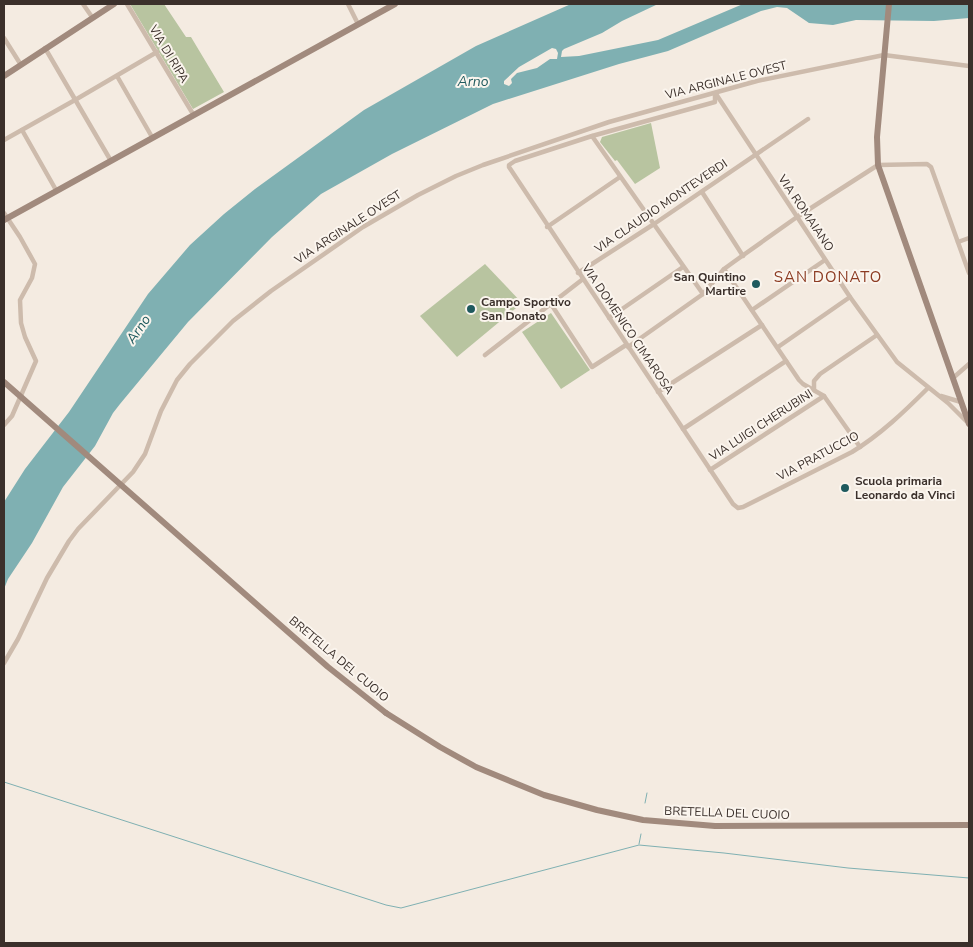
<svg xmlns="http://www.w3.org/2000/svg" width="973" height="947" font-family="'Nunito Sans',sans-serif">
	<rect width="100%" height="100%" fill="#f4ebe1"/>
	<g fill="#b8c4a0">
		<path d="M 130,4 L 164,4 L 186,37 L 191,37 L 224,92 L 193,109 Z"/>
		<path d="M 651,123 L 660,168 L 635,184 L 617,160 L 615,161 L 600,142 L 602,137 Z"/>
		<path d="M 485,264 L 522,303 L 457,357 L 420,316 Z"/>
		<path d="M 551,313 L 590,370 L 561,389 L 522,332 Z"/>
	</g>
	<path fill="#7fb0b2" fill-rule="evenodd" d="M 571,4 L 658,4 L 622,21 L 602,33 L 564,49 L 562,51 L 561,57 L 579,56 L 658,40 L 743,4 L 969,4 L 969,18 L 934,21 L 856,20 L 833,25 L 809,23 L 787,8 L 777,7 L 761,11 L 668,51 L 619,64 L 493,104 L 392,154 L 321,194 L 272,237 L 188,322 L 120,404 L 113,413 L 95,446 L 63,487 L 32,543 L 8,579 L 4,589 L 4,502 L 25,469 L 69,412 L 148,294 L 190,245 L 224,214 L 255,189 L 364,110 L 476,46 ZM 552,48 L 556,49 L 558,53 L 557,59 L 550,59 L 537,68 L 517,73 L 511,79 L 512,83 L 509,86 L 504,84 L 504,81 L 519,67 Z"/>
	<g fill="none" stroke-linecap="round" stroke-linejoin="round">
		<g stroke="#7fb0b2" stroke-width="1">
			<path d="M 4,782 L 386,905 L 401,908 L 639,845 L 724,853 L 848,868 L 969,878"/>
			<path d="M 645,803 L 647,793"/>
			<path d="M 639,844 L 641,834"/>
		</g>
		<g stroke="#cdbbac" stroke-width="4.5">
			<path d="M 83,4 L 92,17"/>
			<path d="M 127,4 L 193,114"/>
			<path d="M 348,4 L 358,24"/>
			<path d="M 4,38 L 21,65"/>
			<path d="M 45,48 L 111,161"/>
			<path d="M 117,76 L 152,137"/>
			<path d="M 715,93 L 715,102 L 592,136 L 515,161 L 509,165 L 509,167 L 733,504 L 738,508 L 743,507 L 852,452 C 880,435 905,411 928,388"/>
			<path d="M 716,94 L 850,297 L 897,362 L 948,403 L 966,421"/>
			<path d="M 22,130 L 56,190"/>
			<path d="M 592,136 L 703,294"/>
			<path d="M 4,140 L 75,100 L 157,52"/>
			<path d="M 702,192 L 743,256"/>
			<path d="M 4,213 L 20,237 L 35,264 L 32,278 L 20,300 L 21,323 L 25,337 L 36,361 L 12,416 L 4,425"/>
			<path d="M 547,227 L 620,177"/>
			<path d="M 958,242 L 969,238"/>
			<path d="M 724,269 L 799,380 L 803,384 L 824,396 L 860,447"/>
			<path d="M 578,273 L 654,224 L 808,119"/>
			<path d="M 551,304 L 592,367 L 626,345"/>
			<path d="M 752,310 L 825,260"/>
			<path d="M 609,318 L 683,267"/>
			<path d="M 628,347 L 703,294 L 724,269 L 735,261 L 797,217 L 878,165 L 927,164 L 931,167 L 969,273"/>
			<path d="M 778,347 L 850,297"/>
			<path d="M 485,355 L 583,279"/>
			<path d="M 953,378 L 969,364"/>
			<path d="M 814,390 L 814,381 L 820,374 L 877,335"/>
			<path d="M 658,392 L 762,325"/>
			<path d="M 941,396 L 961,402"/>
			<path d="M 683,429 L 786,361"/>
			<path d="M 710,470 L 824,396"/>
			<path d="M 4,663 L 18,639 L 47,578 L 69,541 L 78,529 L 133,472 L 145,454 L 161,411 L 177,380 L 190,364 L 233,321 L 271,291 L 363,227 L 418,195 L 456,176 L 483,165 L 609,122 L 757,81 L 884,55 L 969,66"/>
		</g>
		<g stroke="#a18a7d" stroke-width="6">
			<path d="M 889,4 L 877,137 L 878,165 L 969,424"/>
			<path d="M 4,76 L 114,4"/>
			<path d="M 4,220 L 395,4"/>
			<path d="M 386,713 L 440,747 L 476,767 L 544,795 L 597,810 L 643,820 L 715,826 L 969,825"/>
		</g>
		<path stroke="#a18a7d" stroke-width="6" d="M 4,382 L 328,667 L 386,713"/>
	</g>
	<g fill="#1f5a5e" stroke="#fbf5ee" stroke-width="2">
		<circle cx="756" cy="284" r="5"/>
		<circle cx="471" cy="309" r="5"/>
		<circle cx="845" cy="488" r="5"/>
	</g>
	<g text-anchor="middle" stroke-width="4" stroke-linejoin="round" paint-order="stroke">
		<g font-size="12" fill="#3b302b" stroke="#fbf5ee">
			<text transform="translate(169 54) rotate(59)" y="4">VIA DI RIPA</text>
			<text transform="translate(726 80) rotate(-14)" y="4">VIA ARGINALE OVEST</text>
			<text transform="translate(661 206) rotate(-34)" y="4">VIA CLAUDIO MONTEVERDI</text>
			<text transform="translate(806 213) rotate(56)" y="4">VIA ROMAIANO</text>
			<text transform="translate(348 227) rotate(-33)" y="4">VIA ARGINALE OVEST</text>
			<text transform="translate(628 329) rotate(56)" y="4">VIA DOMENICO CIMAROSA</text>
			<text transform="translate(761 425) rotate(-33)" y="4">VIA LUIGI CHERUBINI</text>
			<text transform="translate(818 456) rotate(-28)" y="4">VIA PRATUCCIO</text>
			<text transform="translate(339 659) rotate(40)" y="4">BRETELLA DEL CUOIO</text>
			<text transform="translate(727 813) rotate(2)" y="4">BRETELLA DEL CUOIO</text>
		</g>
		<g font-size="12" font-weight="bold" fill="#3b302b" stroke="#fbf5ee" text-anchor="start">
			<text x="746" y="281" text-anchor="end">San Quintino<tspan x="746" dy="14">Martire</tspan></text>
			<text x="481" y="306">Campo Sportivo<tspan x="481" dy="14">San Donato</tspan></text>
			<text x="855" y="485">Scuola primaria<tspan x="855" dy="14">Leonardo da Vinci</tspan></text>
		</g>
		<g font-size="14" font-style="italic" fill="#1f5a5e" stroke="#fbf5ee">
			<text x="473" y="86">Arno</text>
			<text transform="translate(138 329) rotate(-55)" y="5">Arno</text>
		</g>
		<g font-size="15" letter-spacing="1" fill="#8c3b22" stroke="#fbf5ee">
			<text x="828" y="282">SAN DONATO</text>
		</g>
	</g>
	<rect width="973" height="947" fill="none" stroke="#3b302b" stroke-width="10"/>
</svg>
